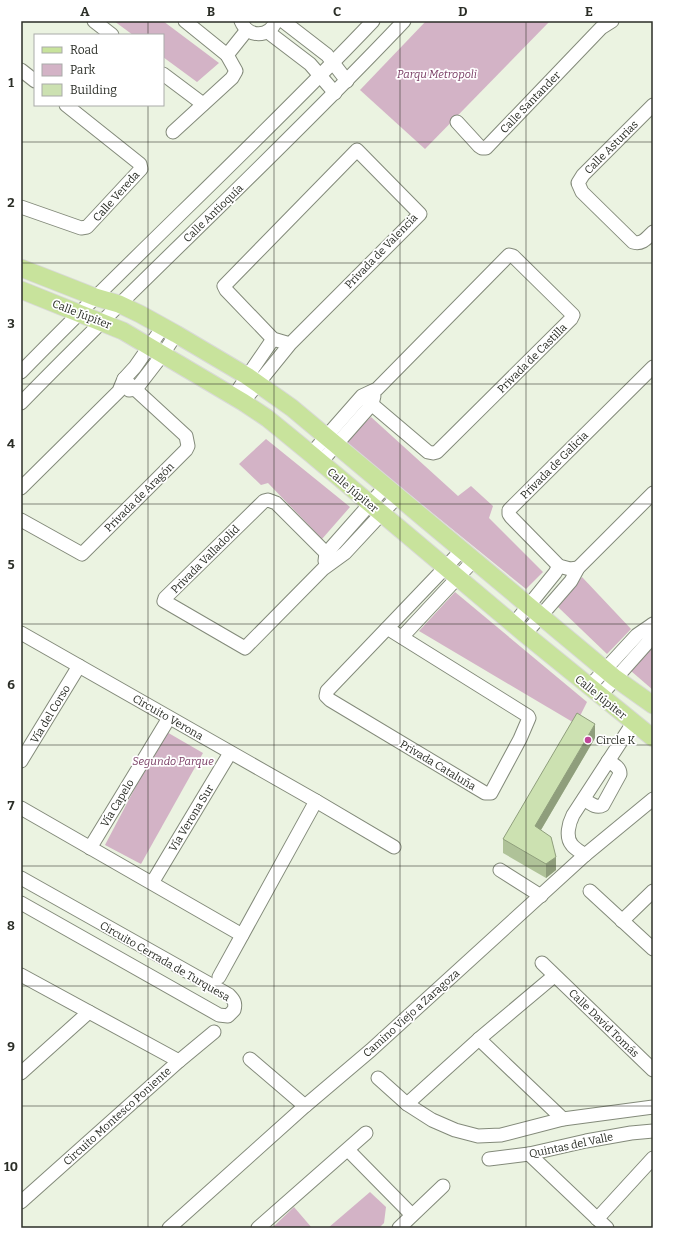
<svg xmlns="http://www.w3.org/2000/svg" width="674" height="1249" font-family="Bitter,serif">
	<rect width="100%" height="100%" fill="#ebf3e1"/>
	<g fill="#d3b3c6">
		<path d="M 114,21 L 163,21 L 219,63 L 197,82 L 163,57 L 163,35 L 133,35 Z"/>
		<path d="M 426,21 L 550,21 L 425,149 L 360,90 Z"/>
		<path d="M 371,417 L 458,496 L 471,486 L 493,506 L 489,518 L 543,572 L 526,589 L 345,442 Z"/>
		<path d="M 266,439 L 350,507 L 322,539 L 268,483 L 261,485 L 239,464 Z"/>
		<path d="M 582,577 L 631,629 L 607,654 L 558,607 Z"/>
		<path d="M 455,592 L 587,702 L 576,724 L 419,631 Z"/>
		<path d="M 653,642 L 653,690 L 631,671 Z"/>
		<path d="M 165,731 L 203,753 L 141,864 L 105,845 Z"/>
		<path d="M 370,1192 L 386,1207 L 384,1223 L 379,1228 L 328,1228 Z"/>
		<path d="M 294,1207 L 312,1228 L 272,1228 Z"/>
	</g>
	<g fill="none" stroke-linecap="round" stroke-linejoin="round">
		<g stroke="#838a7a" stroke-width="15">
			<g id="minor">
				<path d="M 94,21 L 112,35"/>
				<path d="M 241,21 C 248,38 269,38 276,21"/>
				<path d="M 283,21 L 327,55 L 347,81"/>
				<path d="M 268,32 L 310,64 L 335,93"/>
				<path d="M 227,55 L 247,30"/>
				<path d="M 21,70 L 35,81"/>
				<path d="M 163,74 L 203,104"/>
				<path d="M 653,105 L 583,175 L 578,183 L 582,192 L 633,242 C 642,245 647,238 653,232"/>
				<path d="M 457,122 L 479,146 L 482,148 L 486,148 L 601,28 L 612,21"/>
				<path d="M 173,132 L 232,78 L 236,71 L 227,55 L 185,21"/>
				<path d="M 21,207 L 81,228 L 87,227 L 141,169 L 140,164 L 66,105"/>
				<path d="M 21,372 C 137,253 259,141 373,21"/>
				<path d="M 129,390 L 136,389 L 163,354 L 176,334"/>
				<path d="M 234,396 L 273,339"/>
				<path d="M 243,402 L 290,344 L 420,214 L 357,150 L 224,286 L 226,290 L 273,339 L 290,344"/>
				<path d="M 21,403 C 147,274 280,152 404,21"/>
				<path d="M 311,454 L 362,396 L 377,389 L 509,255 L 513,256 L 573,315 L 571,319 L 437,452 L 433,453 L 428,452 L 362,396"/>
				<path d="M 320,463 L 372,404 L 374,396"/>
				<path d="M 21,488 L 119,391 L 124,379 L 135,367 L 163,327"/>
				<path d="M 21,520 L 82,554 L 186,450 L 188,446 L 186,436 L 124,379"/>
				<path d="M 325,561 L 326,553 L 331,548 L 385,487"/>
				<path d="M 334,561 L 276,503 L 268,500 L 264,501 L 165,598 L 164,601 L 245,648 L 323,569 L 345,553 L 397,497"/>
				<path d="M 578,568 L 570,569 L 559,566 L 511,517 L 509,514 L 509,510 L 653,367"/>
				<path d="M 513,625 L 555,573 L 559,566"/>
				<path d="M 387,628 L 528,716 L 529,718 L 520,739 L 491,793 L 485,793 L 330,700 L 326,696 L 327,691 L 462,550"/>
				<path d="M 21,633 L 316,801 L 394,847"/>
				<path d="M 525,634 L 571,581 L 578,568 L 653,493"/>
				<path d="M 402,637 L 474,560"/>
				<path d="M 589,687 L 637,635 L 653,624"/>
				<path d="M 600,696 L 649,641 L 652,625"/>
				<path d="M 21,761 L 79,666"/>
				<path d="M 584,799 C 590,803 596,809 603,805 L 620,774 C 620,767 613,764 608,761"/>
				<path d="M 21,808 L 242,935"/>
				<path d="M 90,848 L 169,718"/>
				<path d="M 585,855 C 581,852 575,849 572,845 C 565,837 569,823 573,815 L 633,723"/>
				<path d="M 500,870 L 541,896"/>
				<path d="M 21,878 L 229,995 C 234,1000 236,1003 234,1010 L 228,1016 L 219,1015 L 21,903"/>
				<path d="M 152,883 L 230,753"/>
				<path d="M 590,891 L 653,949"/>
				<path d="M 622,921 L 653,891"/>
				<path d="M 542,963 L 653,1070"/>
				<path d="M 21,975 L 179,1061"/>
				<path d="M 219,977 L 316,801"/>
				<path d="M 479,1039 L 563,1119"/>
				<path d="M 250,1059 L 305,1106"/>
				<path d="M 21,1073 L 89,1012"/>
				<path d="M 378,1078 L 407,1104 L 432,1120 L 455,1130 L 478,1136 L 501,1135 L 563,1119 L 653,1107"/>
				<path d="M 407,1104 L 479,1039 L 554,976"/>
				<path d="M 348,1150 L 412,1215"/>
				<path d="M 529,1154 L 607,1228"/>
				<path d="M 489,1159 L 529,1154 L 586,1141 L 631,1133 L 653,1131"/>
				<path d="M 21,1202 L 179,1061 L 214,1032"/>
				<path d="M 597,1219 L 653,1158"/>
				<path d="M 169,1228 L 305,1106 L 371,1050 L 585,855 L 653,799"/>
				<path d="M 258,1228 L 366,1133"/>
				<path d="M 399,1228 L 443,1186"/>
			</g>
		</g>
		<g stroke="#d9d9d8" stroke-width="19">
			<g id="major">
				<path d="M 21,268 L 95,297 L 119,304 L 140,314 L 176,334 L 247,376 L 292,408 L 615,678 L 653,705"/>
				<path d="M 21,290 L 123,331 L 243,402 L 267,418 L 311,454 L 525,634 L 653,738"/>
			</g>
		</g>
		<use href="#minor" stroke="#fff" stroke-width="13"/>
		<use href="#major" stroke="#c8e39c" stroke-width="17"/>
	</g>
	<path fill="#afc298" d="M 595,738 L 541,830 L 556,870 L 546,878 L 503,853 L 503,839 Z"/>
	<g fill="#8f9e7c">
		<path d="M 595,724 L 595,738 L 535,840 L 535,826 Z"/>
		<path d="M 556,857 L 556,870 L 546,878 L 546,864 Z"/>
	</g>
	<path fill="#cce1b1" stroke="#8f9e7c" d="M 577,713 L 595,724 L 535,826 L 551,837 L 556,857 L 546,864 L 503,839 Z"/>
	<path fill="none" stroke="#2b2e27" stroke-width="1" stroke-opacity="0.55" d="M 148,21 L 148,35M 274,21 L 274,1228M 400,21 L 400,1228M 526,21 L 526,1228M 148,105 L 148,1228M 21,142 L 653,142M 21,263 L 653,263M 21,384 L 653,384M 21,504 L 653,504M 21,624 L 653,624M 21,745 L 653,745M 21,866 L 653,866M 21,986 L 653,986M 21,1106 L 653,1106"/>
	<circle fill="#bf4699" stroke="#fff" stroke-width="1.5" cx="588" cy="740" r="4"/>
	<g text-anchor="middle" stroke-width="3.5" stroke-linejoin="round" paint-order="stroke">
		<g font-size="11" font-style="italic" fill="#783c63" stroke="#fff">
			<text x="437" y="78">Parqu Metropoli</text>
			<text x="173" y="765">Segundo Parque</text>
		</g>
		<g font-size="11" fill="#2b2e27" stroke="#fff">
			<text transform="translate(530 102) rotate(-46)" y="4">Calle Santander</text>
			<text transform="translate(611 147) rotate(-45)" y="4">Calle Asturias</text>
			<text transform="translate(116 196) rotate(-48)" y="4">Calle Vereda</text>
			<text transform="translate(213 213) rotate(-44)" y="4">Calle Antioquía</text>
			<text transform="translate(381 251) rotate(-46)" y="4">Privada de Valencia</text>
			<text transform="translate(82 314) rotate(21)" y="4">Calle Júpiter</text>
			<text transform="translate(532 358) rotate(-45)" y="4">Privada de Castilla</text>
			<text transform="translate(554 465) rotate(-45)" y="4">Privada de Galicia</text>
			<text transform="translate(353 490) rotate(40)" y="4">Calle Júpiter</text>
			<text transform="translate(139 497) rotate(-45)" y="4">Privada de Aragón</text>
			<text transform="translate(205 559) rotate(-45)" y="4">Privada Valladolid</text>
			<text transform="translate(601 697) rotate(39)" y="4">Calle Júpiter</text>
			<text transform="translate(50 714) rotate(-59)" y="4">Vía del Corso</text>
			<text transform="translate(168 717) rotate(30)" y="4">Circuito Verona</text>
			<text transform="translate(438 765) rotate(31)" y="4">Privada Cataluña</text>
			<text transform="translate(117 803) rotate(-59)" y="4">Vía Capelo</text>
			<text transform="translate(191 818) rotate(-59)" y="4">Vía Verona Sur</text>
			<text transform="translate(165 961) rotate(30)" y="4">Circuito Cerrada de Turquesa</text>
			<text transform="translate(411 1013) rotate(-42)" y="4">Camino Viejo a Zaragoza</text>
			<text transform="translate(604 1023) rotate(44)" y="4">Calle David Tomás</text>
			<text transform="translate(117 1116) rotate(-42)" y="4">Circuito Montesco Poniente</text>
			<text transform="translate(571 1145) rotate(-12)" y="4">Quintas del Valle</text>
		</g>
		<g font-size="11" fill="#2b2e27" stroke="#fff" text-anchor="start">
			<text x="596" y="744">Circle K</text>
		</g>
	</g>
	<rect width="674" height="1249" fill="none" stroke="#ffffff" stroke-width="44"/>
	<rect x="34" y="34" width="130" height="72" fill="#ffffff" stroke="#aaaba9"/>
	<rect x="42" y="47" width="20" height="6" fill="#c8e39c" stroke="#aaaba9"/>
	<text x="70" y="54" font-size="12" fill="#2b2e27">Road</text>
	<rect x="42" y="64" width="20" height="12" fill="#d3b3c6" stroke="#aaaba9"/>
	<text x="70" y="74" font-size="12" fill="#2b2e27">Park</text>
	<rect x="42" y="84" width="20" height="12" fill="#cce1b1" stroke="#aaaba9"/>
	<text x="70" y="94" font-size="12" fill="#2b2e27">Building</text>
	<rect x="22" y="22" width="630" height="1205" fill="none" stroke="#2b2e27" stroke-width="1.5"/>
	<g font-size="13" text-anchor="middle" font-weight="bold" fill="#2b2e27">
		<text x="85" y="16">A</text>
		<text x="211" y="16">B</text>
		<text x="337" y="16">C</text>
		<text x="463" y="16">D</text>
		<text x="589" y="16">E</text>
		<text x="11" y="87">1</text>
		<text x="11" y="207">2</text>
		<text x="11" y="328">3</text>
		<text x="11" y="448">4</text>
		<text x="11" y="569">5</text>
		<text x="11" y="689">6</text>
		<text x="11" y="810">7</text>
		<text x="11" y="930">8</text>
		<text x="11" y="1051">9</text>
		<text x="11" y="1171">10</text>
	</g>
</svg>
